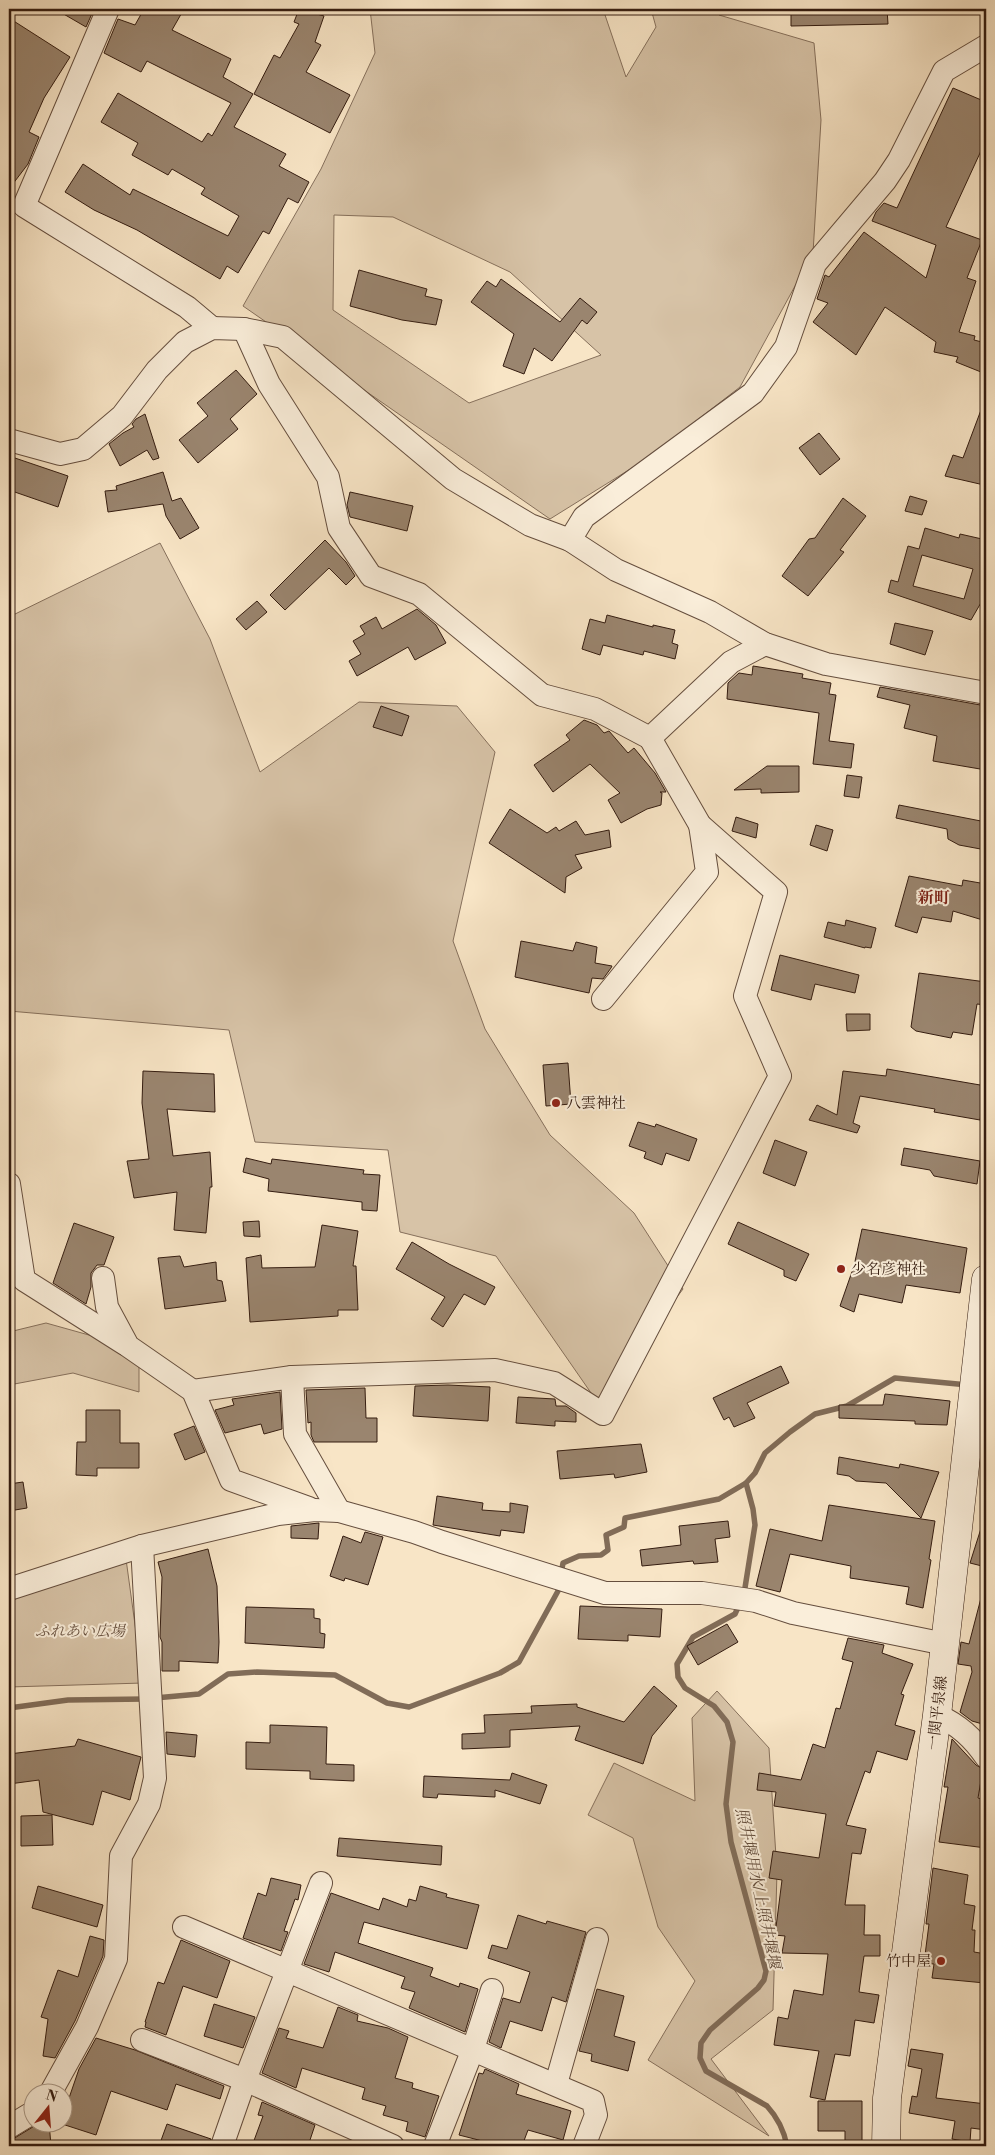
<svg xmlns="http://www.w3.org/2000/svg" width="995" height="2155" font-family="'Libre Bodoni','Noto Serif JP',serif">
	<rect width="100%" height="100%" fill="#f8e5c6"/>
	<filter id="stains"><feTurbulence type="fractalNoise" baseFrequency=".004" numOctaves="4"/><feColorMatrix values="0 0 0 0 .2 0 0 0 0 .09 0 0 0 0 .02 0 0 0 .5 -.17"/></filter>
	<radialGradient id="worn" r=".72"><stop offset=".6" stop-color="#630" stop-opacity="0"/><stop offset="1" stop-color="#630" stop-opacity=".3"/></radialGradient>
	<g fill="#d7c3a7" stroke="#86705c" fill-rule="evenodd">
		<path d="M 370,9 L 603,9 L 626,77 L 656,27 L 651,9 L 717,9 L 719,15 L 814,43 L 821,120 L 813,253 L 740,387 L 648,458 L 550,519 L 243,306 L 321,169 L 375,53 ZM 334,215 L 393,217 L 510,272 L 601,355 L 469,403 L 333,310 Z"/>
		<path d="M 160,543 L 210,639 L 260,772 L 359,702 L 457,706 L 495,752 L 453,941 L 485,1029 L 550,1135 L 634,1213 L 683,1289 L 598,1403 L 496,1256 L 400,1232 L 388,1150 L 255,1142 L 229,1030 L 9,1011 L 9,617 Z"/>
		<path d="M 46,1323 L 139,1349 L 139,1392 L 73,1373 L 9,1385 L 9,1332 Z"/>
		<path d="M 126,1559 L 143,1683 L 9,1687 L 9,1598 Z"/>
		<path d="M 717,1691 L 769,1748 L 777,1872 L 773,2010 L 711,2059 L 769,2136 L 648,2060 L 695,1981 L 658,1927 L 633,1838 L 588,1815 L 614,1763 L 695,1801 L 692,1718 Z"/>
	</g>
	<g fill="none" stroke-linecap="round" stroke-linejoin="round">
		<g stroke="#816c58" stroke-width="5.5">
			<path d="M 561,1574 L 563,1563 L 579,1556 L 601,1555 L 608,1550 L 606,1535 L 624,1527 L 625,1518 L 719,1499 L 746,1483"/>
			<path d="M 744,1594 L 755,1525 L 753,1509 L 746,1483 L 755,1473 L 765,1453 L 790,1432 L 815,1414 L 847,1406 L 895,1378 L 968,1385"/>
			<path d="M 740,1603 L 735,1614 L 693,1637 L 677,1664 L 678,1677 L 685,1688 L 714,1706 L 727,1722 L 733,1742 L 726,1804 L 731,1842 L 766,1971 L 764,1980 L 758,1988 L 710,2030 L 701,2043 L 700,2058 L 706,2071 L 767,2106 C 778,2118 784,2130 787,2146"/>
			<path d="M 155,1698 L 199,1694 L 228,1674 L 257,1672 L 335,1675 L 387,1703 L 409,1707 L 500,1673 L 519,1662 L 558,1591 L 560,1583"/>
			<path d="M 9,1708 L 68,1700 L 146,1699"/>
		</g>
	</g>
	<g fill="#9a856f" stroke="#341c10" fill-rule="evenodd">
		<path d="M 55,9 L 94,9 L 86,27 Z"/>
		<path d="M 144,9 L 184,9 L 172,30 L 231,59 L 223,77 L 253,94 L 234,127 L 286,154 L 279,166 L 309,182 L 298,203 L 288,198 L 269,234 L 263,231 L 238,273 L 227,266 L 220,279 L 137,230 L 94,210 L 65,192 L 83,164 L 130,195 L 133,189 L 228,236 L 239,216 L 201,194 L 205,188 L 172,169 L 168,175 L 132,155 L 138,143 L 101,122 L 118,93 L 202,142 L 208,133 L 212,136 L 231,103 L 147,61 L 141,72 L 104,53 L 118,19 L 135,25 Z"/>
		<path d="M 299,9 L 324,16 L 315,42 L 321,45 L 306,72 L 350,95 L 330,133 L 254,94 L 274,55 L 280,58 L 299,24 L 294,22 Z"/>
		<path d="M 791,9 L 887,9 L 888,24 L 791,26 Z"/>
		<path d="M 9,18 L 70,57 L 44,98 L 29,132 L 39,137 L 28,164 L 9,189 Z"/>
		<path d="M 953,88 L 986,102 L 986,140 L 946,227 L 982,240 L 967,278 L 976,281 L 959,332 L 975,336 L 974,340 L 986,343 L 986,374 L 956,362 L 958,357 L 934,352 L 936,342 L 885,307 L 856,355 L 813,322 L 828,303 L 817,299 L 825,275 L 829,277 L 864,232 L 926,278 L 936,245 L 872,221 L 876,212 L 884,203 L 897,208 Z"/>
		<path d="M 359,270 L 427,289 L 425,296 L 442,300 L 436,325 L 402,320 L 350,306 Z"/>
		<path d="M 501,279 L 560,322 L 580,298 L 597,312 L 587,324 L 582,320 L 552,361 L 534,348 L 524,374 L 503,366 L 514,334 L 471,302 L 487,281 L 496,287 Z"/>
		<path d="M 236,370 L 257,394 L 230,419 L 238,429 L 198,463 L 179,440 L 208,416 L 197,403 Z"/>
		<path d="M 984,402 L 986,402 L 986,476 L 984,485 L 945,476 L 953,455 L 963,458 Z"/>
		<path d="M 145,414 L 159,458 L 153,460 L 147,450 L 120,466 L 109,444 L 123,433 L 134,427 L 132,424 L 136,419 Z"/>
		<path d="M 819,433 L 840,459 L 820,475 L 799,448 Z"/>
		<path d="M 9,456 L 68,476 L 58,507 L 9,490 Z"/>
		<path d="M 163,472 L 172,501 L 181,498 L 199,528 L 180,539 L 166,516 L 163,504 L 108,512 L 105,491 L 117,490 L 116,486 Z"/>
		<path d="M 350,492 L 413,506 L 407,531 L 350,517 L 347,505 Z"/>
		<path d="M 910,496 L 927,501 L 922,515 L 905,511 Z"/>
		<path d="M 843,498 L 866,516 L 840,550 L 844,552 L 808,596 L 782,576 L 809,539 L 815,538 Z"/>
		<path d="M 925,528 L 959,538 L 960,534 L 982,539 L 983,537 L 986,537 L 986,594 L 971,620 L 888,592 L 891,580 L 898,582 L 908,546 L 919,549 ZM 922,555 L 973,569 L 964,599 L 913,586 Z"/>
		<path d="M 325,540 L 346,562 L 355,576 L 346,585 L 329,568 L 285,610 L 270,595 Z"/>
		<path d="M 257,601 L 267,612 L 246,630 L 236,619 Z"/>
		<path d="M 417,609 L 436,625 L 446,643 L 415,660 L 408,647 L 357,676 L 349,661 L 361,654 L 353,641 L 365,634 L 360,626 L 376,617 L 382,629 Z"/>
		<path d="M 607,615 L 653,627 L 653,625 L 675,630 L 672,643 L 678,645 L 675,659 L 644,651 L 643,655 L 603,645 L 600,655 L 582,649 L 590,619 L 605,623 Z"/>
		<path d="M 895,623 L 933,631 L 925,655 L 890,644 Z"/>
		<path d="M 753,666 L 803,674 L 802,678 L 831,683 L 829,694 L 836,695 L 829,741 L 854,744 L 851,768 L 813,764 L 819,713 L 727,699 L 728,683 L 739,673 L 752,675 Z"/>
		<path d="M 880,687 L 986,706 L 986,770 L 933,761 L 937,736 L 904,728 L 910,705 L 877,697 Z"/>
		<path d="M 381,706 L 409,716 L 402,736 L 373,727 Z"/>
		<path d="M 584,720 L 597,725 L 604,733 L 609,731 L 628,753 L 634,748 L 655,773 L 666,792 L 660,792 L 662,793 L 661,805 L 647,809 L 621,823 L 608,800 L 620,793 L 590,764 L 553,792 L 534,765 L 570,740 L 566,735 Z"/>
		<path d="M 767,766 L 799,766 L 799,792 L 761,793 L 761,789 L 734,790 Z"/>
		<path d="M 847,775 L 862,777 L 859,798 L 844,796 Z"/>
		<path d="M 899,805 L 986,822 L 986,850 L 959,845 L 948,839 L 947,829 L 896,818 Z"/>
		<path d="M 510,809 L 547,833 L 556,827 L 559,831 L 576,821 L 585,835 L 609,830 L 611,847 L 575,855 L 582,868 L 566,877 L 565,893 L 489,843 Z"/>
		<path d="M 736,817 L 758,824 L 756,838 L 732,831 Z"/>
		<path d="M 816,825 L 833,830 L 827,851 L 810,845 Z"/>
		<path d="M 909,876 L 962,886 L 963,880 L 986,884 L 986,921 L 953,911 L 951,922 L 922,917 L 917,933 L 895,926 Z"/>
		<path d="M 846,920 L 876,928 L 871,948 L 865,947 L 865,948 L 824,937 L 828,922 L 845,926 Z"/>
		<path d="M 521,941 L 573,951 L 576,942 L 597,947 L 595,963 L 612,966 L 611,968 L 603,979 L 592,978 L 589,993 L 515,977 Z"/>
		<path d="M 780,955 L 859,975 L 855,993 L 815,984 L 811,1000 L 771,990 Z"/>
		<path d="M 919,973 L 986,982 L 986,1005 L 977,1004 L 972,1035 L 953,1032 L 951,1038 L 916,1031 L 911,1027 Z"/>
		<path d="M 846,1014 L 870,1014 L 870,1030 L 847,1031 Z"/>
		<path d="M 568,1063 L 571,1104 L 546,1106 L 543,1065 Z"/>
		<path d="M 887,1069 L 986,1086 L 980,1120 L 934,1112 L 935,1109 L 860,1096 L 853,1123 L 860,1126 L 857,1133 L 809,1120 L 817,1105 L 837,1115 L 843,1071 L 886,1076 Z"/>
		<path d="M 143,1071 L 214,1074 L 215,1112 L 167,1109 L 173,1156 L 210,1152 L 212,1187 L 210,1187 L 206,1233 L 174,1230 L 177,1192 L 134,1198 L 127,1161 L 149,1159 L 142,1103 Z"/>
		<path d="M 638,1122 L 655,1127 L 656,1124 L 697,1139 L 689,1161 L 666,1153 L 662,1165 L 644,1158 L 646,1152 L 629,1146 Z"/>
		<path d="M 775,1140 L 807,1152 L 795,1186 L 763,1173 Z"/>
		<path d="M 904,1148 L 980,1161 L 977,1184 L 934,1176 L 930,1170 L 901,1165 Z"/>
		<path d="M 246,1158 L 271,1164 L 272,1159 L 364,1170 L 363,1174 L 380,1175 L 377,1211 L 362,1210 L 362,1202 L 268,1191 L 269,1179 L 243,1172 Z"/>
		<path d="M 259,1221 L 260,1237 L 244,1236 L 243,1222 Z"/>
		<path d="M 738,1222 L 809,1254 L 796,1281 L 784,1276 L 784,1270 L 728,1244 Z"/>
		<path d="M 74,1223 L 114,1237 L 104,1265 L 97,1265 L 91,1273 L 91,1287 L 86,1304 L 53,1283 Z"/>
		<path d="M 322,1225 L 358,1231 L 353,1266 L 356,1266 L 358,1310 L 338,1310 L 338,1316 L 250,1322 L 246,1258 L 261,1255 L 262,1268 L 315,1267 Z"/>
		<path d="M 862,1229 L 967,1248 L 960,1293 L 906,1285 L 902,1303 L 859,1294 L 854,1312 L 840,1306 L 854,1266 Z"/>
		<path d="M 412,1242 L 449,1264 L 495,1287 L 485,1305 L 464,1294 L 443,1327 L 431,1319 L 445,1297 L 396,1269 Z"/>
		<path d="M 180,1256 L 184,1267 L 216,1262 L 217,1280 L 222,1281 L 226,1301 L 165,1309 L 158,1258 Z"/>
		<path d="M 781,1366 L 789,1383 L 747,1403 L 755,1418 L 734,1427 L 729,1417 L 724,1420 L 713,1398 Z"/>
		<path d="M 448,1385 L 490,1387 L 488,1421 L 413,1416 L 415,1386 Z"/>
		<path d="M 365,1388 L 366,1418 L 377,1418 L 377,1442 L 314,1442 L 311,1435 L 311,1422 L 308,1423 L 306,1390 Z"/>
		<path d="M 280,1392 L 282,1429 L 264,1434 L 261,1424 L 225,1433 L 215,1410 L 234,1405 L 232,1399 Z"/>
		<path d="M 885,1394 L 950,1401 L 947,1425 L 915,1424 L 915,1421 L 839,1418 L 839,1405 L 883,1405 Z"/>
		<path d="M 518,1397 L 555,1399 L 556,1406 L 566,1406 L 576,1413 L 576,1422 L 555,1421 L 555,1426 L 516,1423 Z"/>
		<path d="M 86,1410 L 120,1410 L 120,1443 L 139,1443 L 139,1468 L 97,1468 L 97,1476 L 76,1475 L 77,1442 L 86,1442 Z"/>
		<path d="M 194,1426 L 205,1452 L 185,1460 L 174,1434 Z"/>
		<path d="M 641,1444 L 647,1472 L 615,1478 L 614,1474 L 560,1479 L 557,1451 Z"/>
		<path d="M 839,1457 L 899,1468 L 900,1464 L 939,1472 L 921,1518 L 886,1483 L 856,1481 L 849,1476 L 837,1474 Z"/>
		<path d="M 23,1482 L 27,1508 L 9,1511 L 9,1484 Z"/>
		<path d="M 437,1496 L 483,1503 L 482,1510 L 510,1512 L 510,1503 L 528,1506 L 524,1533 L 501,1530 L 500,1536 L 433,1525 Z"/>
		<path d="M 829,1505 L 935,1521 L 929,1559 L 931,1560 L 923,1608 L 906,1604 L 909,1587 L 850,1578 L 851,1566 L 790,1554 L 780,1592 L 756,1586 L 770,1529 L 822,1541 Z"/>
		<path d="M 984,1519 L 986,1520 L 986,1567 L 970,1563 Z"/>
		<path d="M 728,1521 L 730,1537 L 715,1539 L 718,1562 L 694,1564 L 693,1561 L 642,1566 L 640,1550 L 681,1545 L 679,1526 Z"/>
		<path d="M 319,1523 L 318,1539 L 291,1538 L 291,1526 Z"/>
		<path d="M 365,1532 L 383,1537 L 368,1585 L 345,1578 L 344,1581 L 330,1576 L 343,1536 L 361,1543 Z"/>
		<path d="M 208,1549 L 217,1586 L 219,1642 L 218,1663 L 179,1661 L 179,1671 L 162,1671 L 162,1642 L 160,1637 L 162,1577 L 158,1562 Z"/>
		<path d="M 981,1598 L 986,1599 L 986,1725 L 972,1721 L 960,1712 L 972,1672 L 971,1666 L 958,1664 L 961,1642 L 969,1644 Z"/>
		<path d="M 580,1606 L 662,1609 L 660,1637 L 628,1635 L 628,1641 L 578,1639 Z"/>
		<path d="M 246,1607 L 314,1609 L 314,1618 L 320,1619 L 320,1633 L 325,1634 L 324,1648 L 245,1643 Z"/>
		<path d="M 727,1624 L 738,1642 L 698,1665 L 687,1646 Z"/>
		<path d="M 848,1638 L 884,1645 L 882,1653 L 913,1664 L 901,1694 L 904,1695 L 895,1725 L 915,1731 L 907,1760 L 877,1751 L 870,1773 L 865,1771 L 846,1825 L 866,1829 L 861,1854 L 852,1853 L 845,1905 L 865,1905 L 864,1935 L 880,1935 L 880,1956 L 864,1956 L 859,1992 L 879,1995 L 874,2023 L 855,2020 L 850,2056 L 835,2054 L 825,2100 L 810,2097 L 819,2051 L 774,2045 L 778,2017 L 788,2019 L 794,1990 L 823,1995 L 828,1954 L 782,1953 L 785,1936 L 775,1935 L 782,1880 L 769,1878 L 773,1851 L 819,1858 L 826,1814 L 774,1806 L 776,1792 L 757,1790 L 759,1773 L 801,1780 L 813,1744 L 825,1748 L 836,1708 L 840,1709 L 853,1662 L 842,1659 Z"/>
		<path d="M 654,1686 L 677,1706 L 652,1736 L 643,1764 L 575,1740 L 580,1726 L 510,1730 L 510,1747 L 462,1749 L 462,1734 L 485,1733 L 484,1715 L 532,1713 L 531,1706 L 577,1704 L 577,1707 L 624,1722 Z"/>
		<path d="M 270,1725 L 327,1727 L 326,1764 L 354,1765 L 354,1781 L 310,1779 L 310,1771 L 246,1769 L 246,1742 L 270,1743 Z"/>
		<path d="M 166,1732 L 197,1735 L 195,1757 L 167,1754 Z"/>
		<path d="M 78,1739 L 141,1757 L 130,1800 L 102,1791 L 93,1825 L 43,1812 L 39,1780 L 9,1784 L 9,1754 L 75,1746 Z"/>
		<path d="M 952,1739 L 976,1765 L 983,1769 L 978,1798 L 986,1800 L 986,1848 L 939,1842 L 948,1787 L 944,1787 Z"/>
		<path d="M 512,1773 L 547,1785 L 540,1804 L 495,1790 L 495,1797 L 438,1794 L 437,1798 L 423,1797 L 424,1776 L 510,1780 Z"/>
		<path d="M 52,1815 L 53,1845 L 21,1846 L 21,1816 Z"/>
		<path d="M 339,1838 L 442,1846 L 441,1865 L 337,1856 Z"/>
		<path d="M 933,1868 L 968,1875 L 964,1904 L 975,1906 L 972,1930 L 975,1930 L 974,1952 L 986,1954 L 985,1983 L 932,1978 L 934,1964 L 924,1963 L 929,1924 L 926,1924 Z"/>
		<path d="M 271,1878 L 301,1885 L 298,1900 L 295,1899 L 284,1931 L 288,1932 L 281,1951 L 243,1938 L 258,1893 L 266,1896 Z"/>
		<path d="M 38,1886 L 103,1905 L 97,1927 L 32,1908 Z"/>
		<path d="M 420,1886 L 447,1894 L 446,1897 L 479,1905 L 467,1949 L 364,1922 L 358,1943 L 433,1968 L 430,1976 L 459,1987 L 460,1983 L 478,1989 L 465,2032 L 409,2008 L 415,1992 L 401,1988 L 405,1977 L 335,1952 L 329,1972 L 304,1964 L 331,1893 L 379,1910 L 383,1898 L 407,1907 L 409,1899 L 416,1901 Z"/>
		<path d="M 518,1915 L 546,1924 L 547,1921 L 586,1932 L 566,2002 L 552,1997 L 542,2031 L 510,2021 L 501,2048 L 489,2042 L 503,1998 L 520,2003 L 530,1972 L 488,1958 L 492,1945 L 507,1949 Z"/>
		<path d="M 90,1936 L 104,1940 L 103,1956 L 75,2021 L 55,2058 L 43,2056 L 48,2019 L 41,2017 L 58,1970 L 78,1977 Z"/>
		<path d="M 181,1940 L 230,1961 L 217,1998 L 183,1986 L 166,2035 L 145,2027 L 146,2022 L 145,2022 L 158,1982 L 164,1984 Z"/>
		<path d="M 597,1989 L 624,1996 L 614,2036 L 635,2042 L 628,2071 L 591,2061 L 592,2054 L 579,2051 Z"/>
		<path d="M 214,2004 L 255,2017 L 243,2048 L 204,2036 Z"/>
		<path d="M 338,2007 L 358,2015 L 357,2021 L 388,2028 L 408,2037 L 395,2078 L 413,2083 L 412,2088 L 439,2096 L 425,2137 L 406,2131 L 408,2122 L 383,2115 L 386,2106 L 362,2099 L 365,2088 L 302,2068 L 296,2088 L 262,2073 L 279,2028 L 289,2031 L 286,2038 L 323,2048 Z"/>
		<path d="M 96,2038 L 135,2050 L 224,2086 L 220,2099 L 176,2084 L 167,2110 L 111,2091 L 96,2135 L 62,2124 L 62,2099 L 68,2101 L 79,2069 Z"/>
		<path d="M 911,2049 L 943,2054 L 936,2098 L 986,2104 L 986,2130 L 971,2128 L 970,2142 L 952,2139 L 955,2121 L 909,2113 L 912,2096 L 917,2097 L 922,2069 L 908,2066 Z"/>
		<path d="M 485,2069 L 519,2084 L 516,2094 L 571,2111 L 563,2140 L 528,2130 L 522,2146 L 502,2146 L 459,2135 L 479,2073 L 483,2074 Z"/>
		<path d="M 818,2101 L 862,2101 L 862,2143 L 845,2143 L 845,2131 L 818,2131 Z"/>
		<path d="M 262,2102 L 315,2125 L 308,2146 L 252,2146 L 263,2116 L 258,2115 Z"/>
		<path d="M 41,2122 L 49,2122 L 51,2146 L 13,2146 L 13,2139 Z"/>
		<path d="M 167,2124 L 211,2139 L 209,2146 L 159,2146 Z"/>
	</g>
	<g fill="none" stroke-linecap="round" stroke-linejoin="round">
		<g stroke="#654e3e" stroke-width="24">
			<g id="minor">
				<path d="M 108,9 L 24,206 L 187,307 L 212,328"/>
				<path d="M 244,329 L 269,384 L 328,477 L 339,528 L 371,576 L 419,594 L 542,695 L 595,709 L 650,738 L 731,662 L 765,644"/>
				<path d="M 9,440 L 60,454 L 83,449 L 122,416 L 157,370 L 185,342 L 212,328 L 244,329 L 283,337 L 453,479 L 530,525 L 570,540 L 616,570 L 710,612 L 765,644 L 826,664 L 986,693"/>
				<path d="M 570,540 L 584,517 L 753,393 L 786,347 L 815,264 L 885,181 L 899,160 L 944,71 L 986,46"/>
				<path d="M 603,999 L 707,872 L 700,825"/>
				<path d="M 9,1184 L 24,1280 L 125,1344"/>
				<path d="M 103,1278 L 107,1307 L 128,1346 L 193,1391 L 231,1480 L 309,1508"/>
				<path d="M 292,1377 L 495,1370 L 554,1383 L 603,1414 L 780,1076 L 745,996 L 776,892 L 700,825 L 650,738"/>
				<path d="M 193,1391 L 292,1377 L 295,1434 L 339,1511"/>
				<path d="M 9,1589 L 142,1546 L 278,1514 L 315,1510 L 339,1511 L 414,1532 L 442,1542 L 605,1593 L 702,1593 L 756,1601 L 793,1613 L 945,1644"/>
				<path d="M 937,1715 C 959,1725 973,1738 986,1757"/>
				<path d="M 184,1927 L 593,2101 L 596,2115 L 584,2146"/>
				<path d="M 142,2040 L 245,2080 L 393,2146"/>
				<path d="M 556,2084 L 597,1939"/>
				<path d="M 51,2092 L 87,2027 L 116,1959 L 121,1856 L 149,1804 L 155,1778 L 142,1546"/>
				<path d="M 9,2127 L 32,2113"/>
				<path d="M 222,2146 L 245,2080 L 321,1883"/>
				<path d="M 435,2146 L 473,2049 L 492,1990"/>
			</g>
		</g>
		<g stroke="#341c10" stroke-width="29">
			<path id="secondary" d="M 886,2146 L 887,2098 L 937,1715 L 986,1279"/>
		</g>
		<use href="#minor" stroke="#faeeda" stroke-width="22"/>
		<use href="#secondary" stroke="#faeeda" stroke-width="28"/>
	</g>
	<g fill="#8f2418" stroke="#faeeda" stroke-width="2">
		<circle cx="556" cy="1103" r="5"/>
		<circle cx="841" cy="1269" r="5"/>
		<circle cx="941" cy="1961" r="5"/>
	</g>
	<g text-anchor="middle" stroke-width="4" stroke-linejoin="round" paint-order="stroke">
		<g font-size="15" fill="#341c10" stroke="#faeeda" text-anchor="start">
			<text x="566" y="1108">八雲神社</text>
			<text x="851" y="1274">少名彦神社</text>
			<text x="931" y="1966" text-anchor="end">竹中屋</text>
		</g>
		<g font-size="15" font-style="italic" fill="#654e3d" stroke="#faeeda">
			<text x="80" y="1636">ふれあい広場</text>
		</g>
		<g font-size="15" fill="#341c10" stroke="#faeeda">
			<text transform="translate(937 1713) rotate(-83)" y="5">一関平泉線</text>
		</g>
		<g font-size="16" font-weight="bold" fill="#7a1f14" stroke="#faeeda">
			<text x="934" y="903">新町</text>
		</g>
		<g font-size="16" font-style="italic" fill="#614b3a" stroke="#faeeda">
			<text transform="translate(759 1888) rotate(78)" y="6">照井堰用水/上照井堰堰</text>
		</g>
	</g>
	<rect width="995" height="2155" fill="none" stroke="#f8e5c6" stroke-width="30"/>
	<rect x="10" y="10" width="975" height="2135" fill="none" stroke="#341c10" stroke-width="2.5"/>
	<rect x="15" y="15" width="965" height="2125" fill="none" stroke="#341c10"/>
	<g transform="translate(48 2108) rotate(17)"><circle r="24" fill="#faeeda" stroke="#ab9a89"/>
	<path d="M0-4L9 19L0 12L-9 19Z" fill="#8f2418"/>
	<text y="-8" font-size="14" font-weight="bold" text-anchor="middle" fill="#341c10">N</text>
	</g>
	<rect width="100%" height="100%" filter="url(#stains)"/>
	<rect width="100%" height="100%" fill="url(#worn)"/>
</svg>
